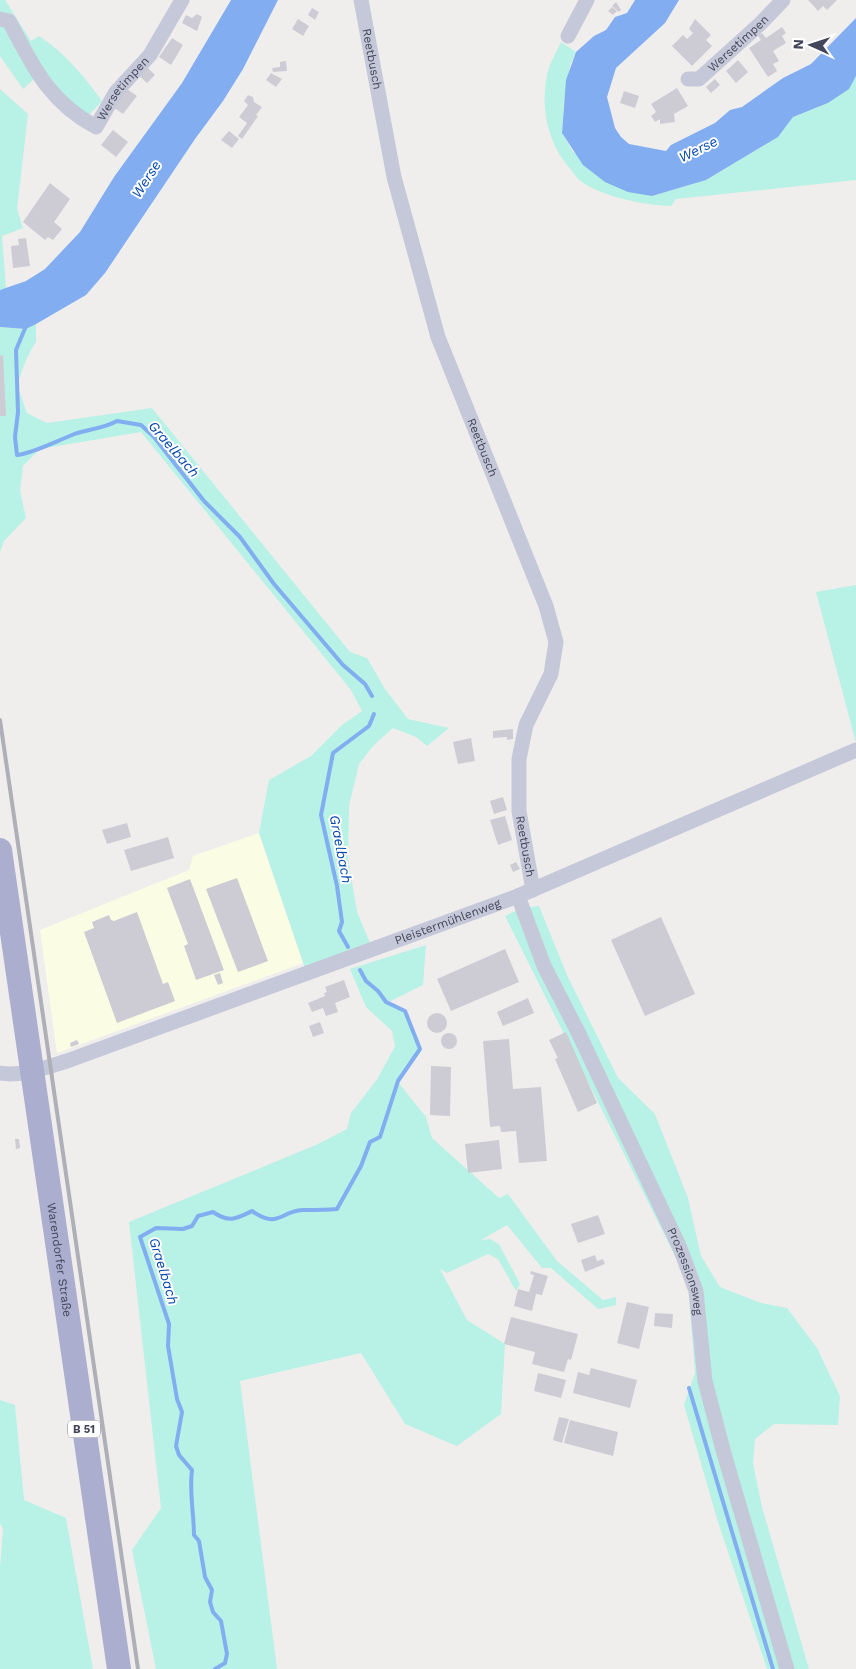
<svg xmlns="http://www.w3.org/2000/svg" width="856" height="1669" font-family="'Work Sans',sans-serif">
	<rect width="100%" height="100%" fill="#f0eeed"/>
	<path fill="#fafde4" d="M 259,833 L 303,963 L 57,1053 L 40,930 L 189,870 L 193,856 Z"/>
	<g fill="#b8f1e5">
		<path d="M 0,0 L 5,0 L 31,41 L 39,36 C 65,53 84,76 102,101 L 89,115 L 34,79 L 23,89 L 0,56 Z"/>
		<path d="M 561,42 L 576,52 L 570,65 L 564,101 L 562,133 L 573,152 L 652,196 L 706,180 L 778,137 L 793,117 L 828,103 L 848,89 L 856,76 L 856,180 L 676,199 L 671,206 C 643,205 602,197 579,180 C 575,176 571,169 567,165 C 546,139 540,104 548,71 C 551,61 557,51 561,42 Z"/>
		<path d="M 0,89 L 28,114 L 17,209 L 23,228 L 2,236 L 6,289 L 0,290 Z"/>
		<path d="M 36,324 L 36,341 L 26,360 L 17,385 L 27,413 L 47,423 L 152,408 L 350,652 L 367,658 L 385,689 L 408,719 L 449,728 L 427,746 L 416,737 L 393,728 L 374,745 L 359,764 L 349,806 L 348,858 L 357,912 L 373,950 L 307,974 L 259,833 L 269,780 L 311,756 L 342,725 L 362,711 L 351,690 L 141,432 L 40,449 L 23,466 L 20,491 L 26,518 L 4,541 L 0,552 L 0,327 L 26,329 Z"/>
		<path d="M 856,585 L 856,743 L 816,592 Z"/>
		<path d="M 539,906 L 567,975 L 618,1078 L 655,1114 L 688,1198 L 701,1256 L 720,1287 L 761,1303 L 787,1308 L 817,1348 L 840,1396 L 838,1425 L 774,1424 L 755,1439 L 753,1463 L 762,1507 L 809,1669 L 767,1669 L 718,1522 L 684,1405 L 695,1373 L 688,1282 L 505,916 L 522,908 Z"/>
		<path d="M 426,945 L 423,985 L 389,1002 L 405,1011 L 420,1049 L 398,1082 L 426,1117 L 432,1138 L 499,1198 L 508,1194 L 557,1261 L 603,1300 L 616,1297 L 616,1305 L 598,1309 L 551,1268 L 542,1268 L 507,1225 L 481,1240 L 490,1239 L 499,1244 L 520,1284 L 516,1291 L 498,1259 L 488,1254 L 447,1273 L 440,1269 L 467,1320 L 505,1344 L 501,1414 L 457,1446 L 405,1424 L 361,1353 L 240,1381 L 277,1669 L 156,1669 L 132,1550 L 161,1508 L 129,1222 L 316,1145 L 347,1129 L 351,1113 L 378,1078 L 395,1046 L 392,1031 L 366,1007 L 350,969 Z"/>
		<path d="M 0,1400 L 15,1405 L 24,1500 L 66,1518 L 93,1669 L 0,1669 L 0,1568 L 3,1529 L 0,1523 Z"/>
	</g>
	<g fill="#82adf0">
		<path d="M 231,0 L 278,0 L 243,69 L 223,101 L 195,139 L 105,273 L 86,295 L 36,324 L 26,329 L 0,327 L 0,290 L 26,281 L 45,269 L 80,232 L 114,177 L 182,83 Z"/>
		<path d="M 635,0 L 679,0 L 665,23 L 616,68 L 607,97 L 615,128 L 621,137 L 629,144 L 666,151 L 671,145 L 715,123 L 730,110 L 742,107 L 783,78 L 811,64 L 856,18 L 856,76 L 849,89 L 828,103 L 793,117 L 778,137 L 706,180 L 652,196 L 628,192 L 605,182 L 583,165 L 562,133 L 566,80 L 576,52 L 594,36 L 606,30 L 615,17 L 627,13 Z"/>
	</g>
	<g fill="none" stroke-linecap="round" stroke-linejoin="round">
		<g stroke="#82adf0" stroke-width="4">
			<path d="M 26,326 L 16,350 L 18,412 L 15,437 L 17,455 C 36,452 54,442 72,435 C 87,429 103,429 117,421 L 141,425 L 154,437 L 204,501 L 240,537 L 274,584 L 343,665 L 365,684 L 372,696"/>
			<path d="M 348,947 L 339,931 L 342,922 L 337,886 L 321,815 L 333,753 L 369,726 L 374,714"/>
			<path d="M 689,1388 L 773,1669"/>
			<path d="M 215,1669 L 225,1663 L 227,1654 L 221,1621 L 213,1612 L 210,1602 L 212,1590 L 205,1577 L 199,1541 L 194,1535 C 194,1514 189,1491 192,1470 L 179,1455 L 176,1446 L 182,1412 L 177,1399 L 168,1346 L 169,1324 L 140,1237 L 156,1228 L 183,1229 L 192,1226 L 198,1216 L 213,1212 C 229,1223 236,1219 252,1211 C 279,1230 281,1210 304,1210 C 315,1210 325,1210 337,1209 L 361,1166 L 370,1142 L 380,1137 L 398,1081 L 420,1049 L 405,1011 L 386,1002 L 378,991 L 366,981 L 360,970"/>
		</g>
	</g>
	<g fill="#cdccd5">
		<path d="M 808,0 L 837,0 L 827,10 L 823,6 L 818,11 Z"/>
		<path d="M 616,2 L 621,10 L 619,12 L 612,6 Z"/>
		<path d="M 612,7 L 617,11 L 613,15 L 608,11 Z"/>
		<path d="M 312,8 L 319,12 L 315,20 L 308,15 Z"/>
		<path d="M 197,14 L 202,17 L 197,31 L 182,23 L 186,15 L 192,18 Z"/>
		<path d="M 298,19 L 309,26 L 303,36 L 292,29 Z"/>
		<path d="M 695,19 L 711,35 L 706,40 L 712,46 L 692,66 L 672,46 L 683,35 L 687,39 L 693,33 L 689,29 Z"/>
		<path d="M 782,27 L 786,33 L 782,36 L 786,43 L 773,51 L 779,61 L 773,64 L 777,71 L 768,77 L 749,48 L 761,40 L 758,36 L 762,33 L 766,38 Z"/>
		<path d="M 172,38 L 183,45 L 171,65 L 159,57 Z"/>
		<path d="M 738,60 L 748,72 L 736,83 L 726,71 Z"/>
		<path d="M 286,61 L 287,71 L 273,72 L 272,68 L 280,67 L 280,62 Z"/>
		<path d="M 147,67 L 155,75 L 147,83 L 138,75 Z"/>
		<path d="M 271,73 L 282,79 L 276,87 L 266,80 Z"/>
		<path d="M 715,79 L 720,85 L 711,93 L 706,87 Z"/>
		<path d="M 677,88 L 688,106 L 674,114 L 675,122 L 660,124 L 660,119 L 655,122 L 651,116 L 656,112 L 651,104 Z"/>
		<path d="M 127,89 L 137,96 L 123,114 L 113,107 Z"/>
		<path d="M 624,91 L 639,96 L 635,108 L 620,103 Z"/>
		<path d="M 248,95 L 253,97 L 254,102 L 262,107 L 256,115 L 258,116 L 242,139 L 238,136 L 247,123 L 239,117 L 248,105 L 244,101 Z"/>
		<path d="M 113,130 L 128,142 L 116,157 L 101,145 Z"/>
		<path d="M 229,131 L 239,139 L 232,148 L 221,140 Z"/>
		<path d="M 50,183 L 70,199 L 54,222 L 62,229 L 53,240 L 48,237 L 45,240 L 23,222 Z"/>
		<path d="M 26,238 L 30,266 L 13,268 L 11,246 L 19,245 L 18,239 Z"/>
		<path d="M 3,355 L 6,416 L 0,416 L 0,356 Z"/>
		<path d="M 513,729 L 513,739 L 507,740 L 507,737 L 493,738 L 493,731 Z"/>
		<path d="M 471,738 L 475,761 L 458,764 L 453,742 Z"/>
		<path d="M 503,797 L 507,810 L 494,814 L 490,801 Z"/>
		<path d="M 505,816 L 512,840 L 498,845 L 490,820 Z"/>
		<path d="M 127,823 L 131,837 L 107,844 L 102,830 Z"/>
		<path d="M 168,837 L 174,858 L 131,871 L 124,850 Z"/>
		<path d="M 516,862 L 520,869 L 513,872 L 510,865 Z"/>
		<path d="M 237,878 L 268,961 L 238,972 L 206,889 Z"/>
		<path d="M 190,879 L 224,970 L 196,980 L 184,946 L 188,944 L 167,888 Z"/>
		<path d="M 137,912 L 163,984 L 168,982 L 175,1001 L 117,1023 L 84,932 L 94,928 L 92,922 L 109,915 L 111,920 L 114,921 Z"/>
		<path d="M 661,917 L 695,994 L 645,1016 L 611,940 Z"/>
		<path d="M 505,949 L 519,982 L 451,1011 L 437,979 Z"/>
		<path d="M 220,973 L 223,983 L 218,985 L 214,975 Z"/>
		<path d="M 344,980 L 350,997 L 335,1003 L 338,1012 L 326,1016 L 323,1008 L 312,1012 L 308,1003 L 325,996 L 324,993 L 327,992 L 325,987 Z"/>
		<path d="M 528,998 L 534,1013 L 503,1026 L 497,1012 Z"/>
		<circle cx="437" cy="1023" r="10"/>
		<path d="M 320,1022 L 324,1033 L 313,1037 L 309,1026 Z"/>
		<path d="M 566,1032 L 597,1103 L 578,1112 L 555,1059 L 558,1058 L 549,1040 Z"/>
		<circle cx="449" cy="1041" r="8"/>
		<path d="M 509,1039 L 513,1089 L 541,1087 L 547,1161 L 519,1163 L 516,1131 L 501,1132 L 500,1126 L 490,1127 L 483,1041 Z"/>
		<path d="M 77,1040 L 79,1044 L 71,1047 L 70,1043 Z"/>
		<path d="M 431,1066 L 451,1067 L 450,1116 L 430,1115 Z"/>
		<path d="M 15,1139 L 19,1139 L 20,1148 L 16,1149 Z"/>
		<path d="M 499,1140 L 502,1169 L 468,1173 L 465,1144 Z"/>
		<path d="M 598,1215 L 605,1234 L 578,1243 L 571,1224 Z"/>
		<path d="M 595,1255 L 597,1261 L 603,1259 L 605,1264 L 585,1272 L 581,1260 Z"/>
		<path d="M 531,1271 L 548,1276 L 542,1295 L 536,1294 L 532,1311 L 514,1306 L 518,1289 L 529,1292 L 534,1275 L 530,1274 Z"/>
		<path d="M 627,1302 L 649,1307 L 639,1349 L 617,1343 Z"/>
		<path d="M 655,1313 L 673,1314 L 672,1328 L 654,1326 Z"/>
		<path d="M 511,1317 L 578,1334 L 571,1360 L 568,1359 L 564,1372 L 532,1364 L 535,1352 L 504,1344 Z"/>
		<path d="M 591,1368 L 637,1380 L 630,1408 L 573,1393 L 578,1372 L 589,1375 Z"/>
		<path d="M 538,1373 L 566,1380 L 561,1398 L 534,1391 Z"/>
		<path d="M 559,1417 L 569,1419 L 562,1443 L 553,1440 Z"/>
		<path d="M 570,1420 L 618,1432 L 613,1456 L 564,1443 Z"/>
	</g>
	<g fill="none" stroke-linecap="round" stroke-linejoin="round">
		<g stroke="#c5c8d8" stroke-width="15">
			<path id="s1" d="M 361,0 L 394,177 L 438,337 L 546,606 L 556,642 L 551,674 L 526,725 L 519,759 L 519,811 L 533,890"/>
			<path id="s2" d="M 0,19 L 9,21 C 33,66 48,101 96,127 L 116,92 L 150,55 L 182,0"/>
			<path d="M 568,36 L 587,0"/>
			<path id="s3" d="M 688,79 L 699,79 L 761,23 L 783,0"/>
			<path id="s4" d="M 518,896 L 544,966 L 578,1032 L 680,1248 L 696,1291 L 705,1381 L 723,1450 L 787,1669"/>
			<path id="s5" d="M 0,1073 C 20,1077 47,1067 67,1061 L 518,896 L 856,750"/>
		</g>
		<path stroke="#abaece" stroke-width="24" id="s6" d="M 0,850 L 119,1669"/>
		<path stroke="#afafb8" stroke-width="4" d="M 0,720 L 138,1669"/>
	</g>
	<g text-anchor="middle" stroke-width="4" stroke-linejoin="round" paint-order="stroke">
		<rect fill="#fff" stroke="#7c7e8c" stroke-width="1" x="68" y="1420.5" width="32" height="17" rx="4"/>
		<g font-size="11" font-weight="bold" fill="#44475b">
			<text x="84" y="1433">B 51</text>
		</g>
		<g font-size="12" fill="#44475b" stroke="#fff">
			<text dy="4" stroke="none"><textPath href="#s3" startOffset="64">Wersetimpen</textPath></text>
			<text dy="4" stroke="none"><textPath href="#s1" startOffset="60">Reetbusch</textPath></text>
			<text dy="4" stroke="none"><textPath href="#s2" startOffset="196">Wersetimpen</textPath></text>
			<text dy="4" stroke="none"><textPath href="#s1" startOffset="465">Reetbusch</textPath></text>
			<text dy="4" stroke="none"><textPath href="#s1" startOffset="885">Reetbusch</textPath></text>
			<text dy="4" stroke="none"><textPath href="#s5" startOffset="474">Pleistermühlenweg</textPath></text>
			<text dy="4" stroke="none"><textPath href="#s6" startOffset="414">Warendorfer Straße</textPath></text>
			<text dy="4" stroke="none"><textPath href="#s4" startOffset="412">Prozessionsweg</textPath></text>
		</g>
		<g font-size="14" font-style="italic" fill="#0446af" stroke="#fff">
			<text transform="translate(698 149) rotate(-26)" y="5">Werse</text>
			<text transform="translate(146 179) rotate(-57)" y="5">Werse</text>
			<text transform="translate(174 449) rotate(49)" y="5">Graelbach</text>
			<text transform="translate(341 849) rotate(79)" y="5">Graelbach</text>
			<text transform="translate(164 1271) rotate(73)" y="5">Graelbach</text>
		</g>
	</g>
	<g transform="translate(811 45) rotate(273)" stroke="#ffffff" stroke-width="4" paint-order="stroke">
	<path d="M0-4L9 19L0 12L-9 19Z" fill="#44475b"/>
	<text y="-8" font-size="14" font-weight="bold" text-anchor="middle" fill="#44475b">N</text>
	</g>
</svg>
